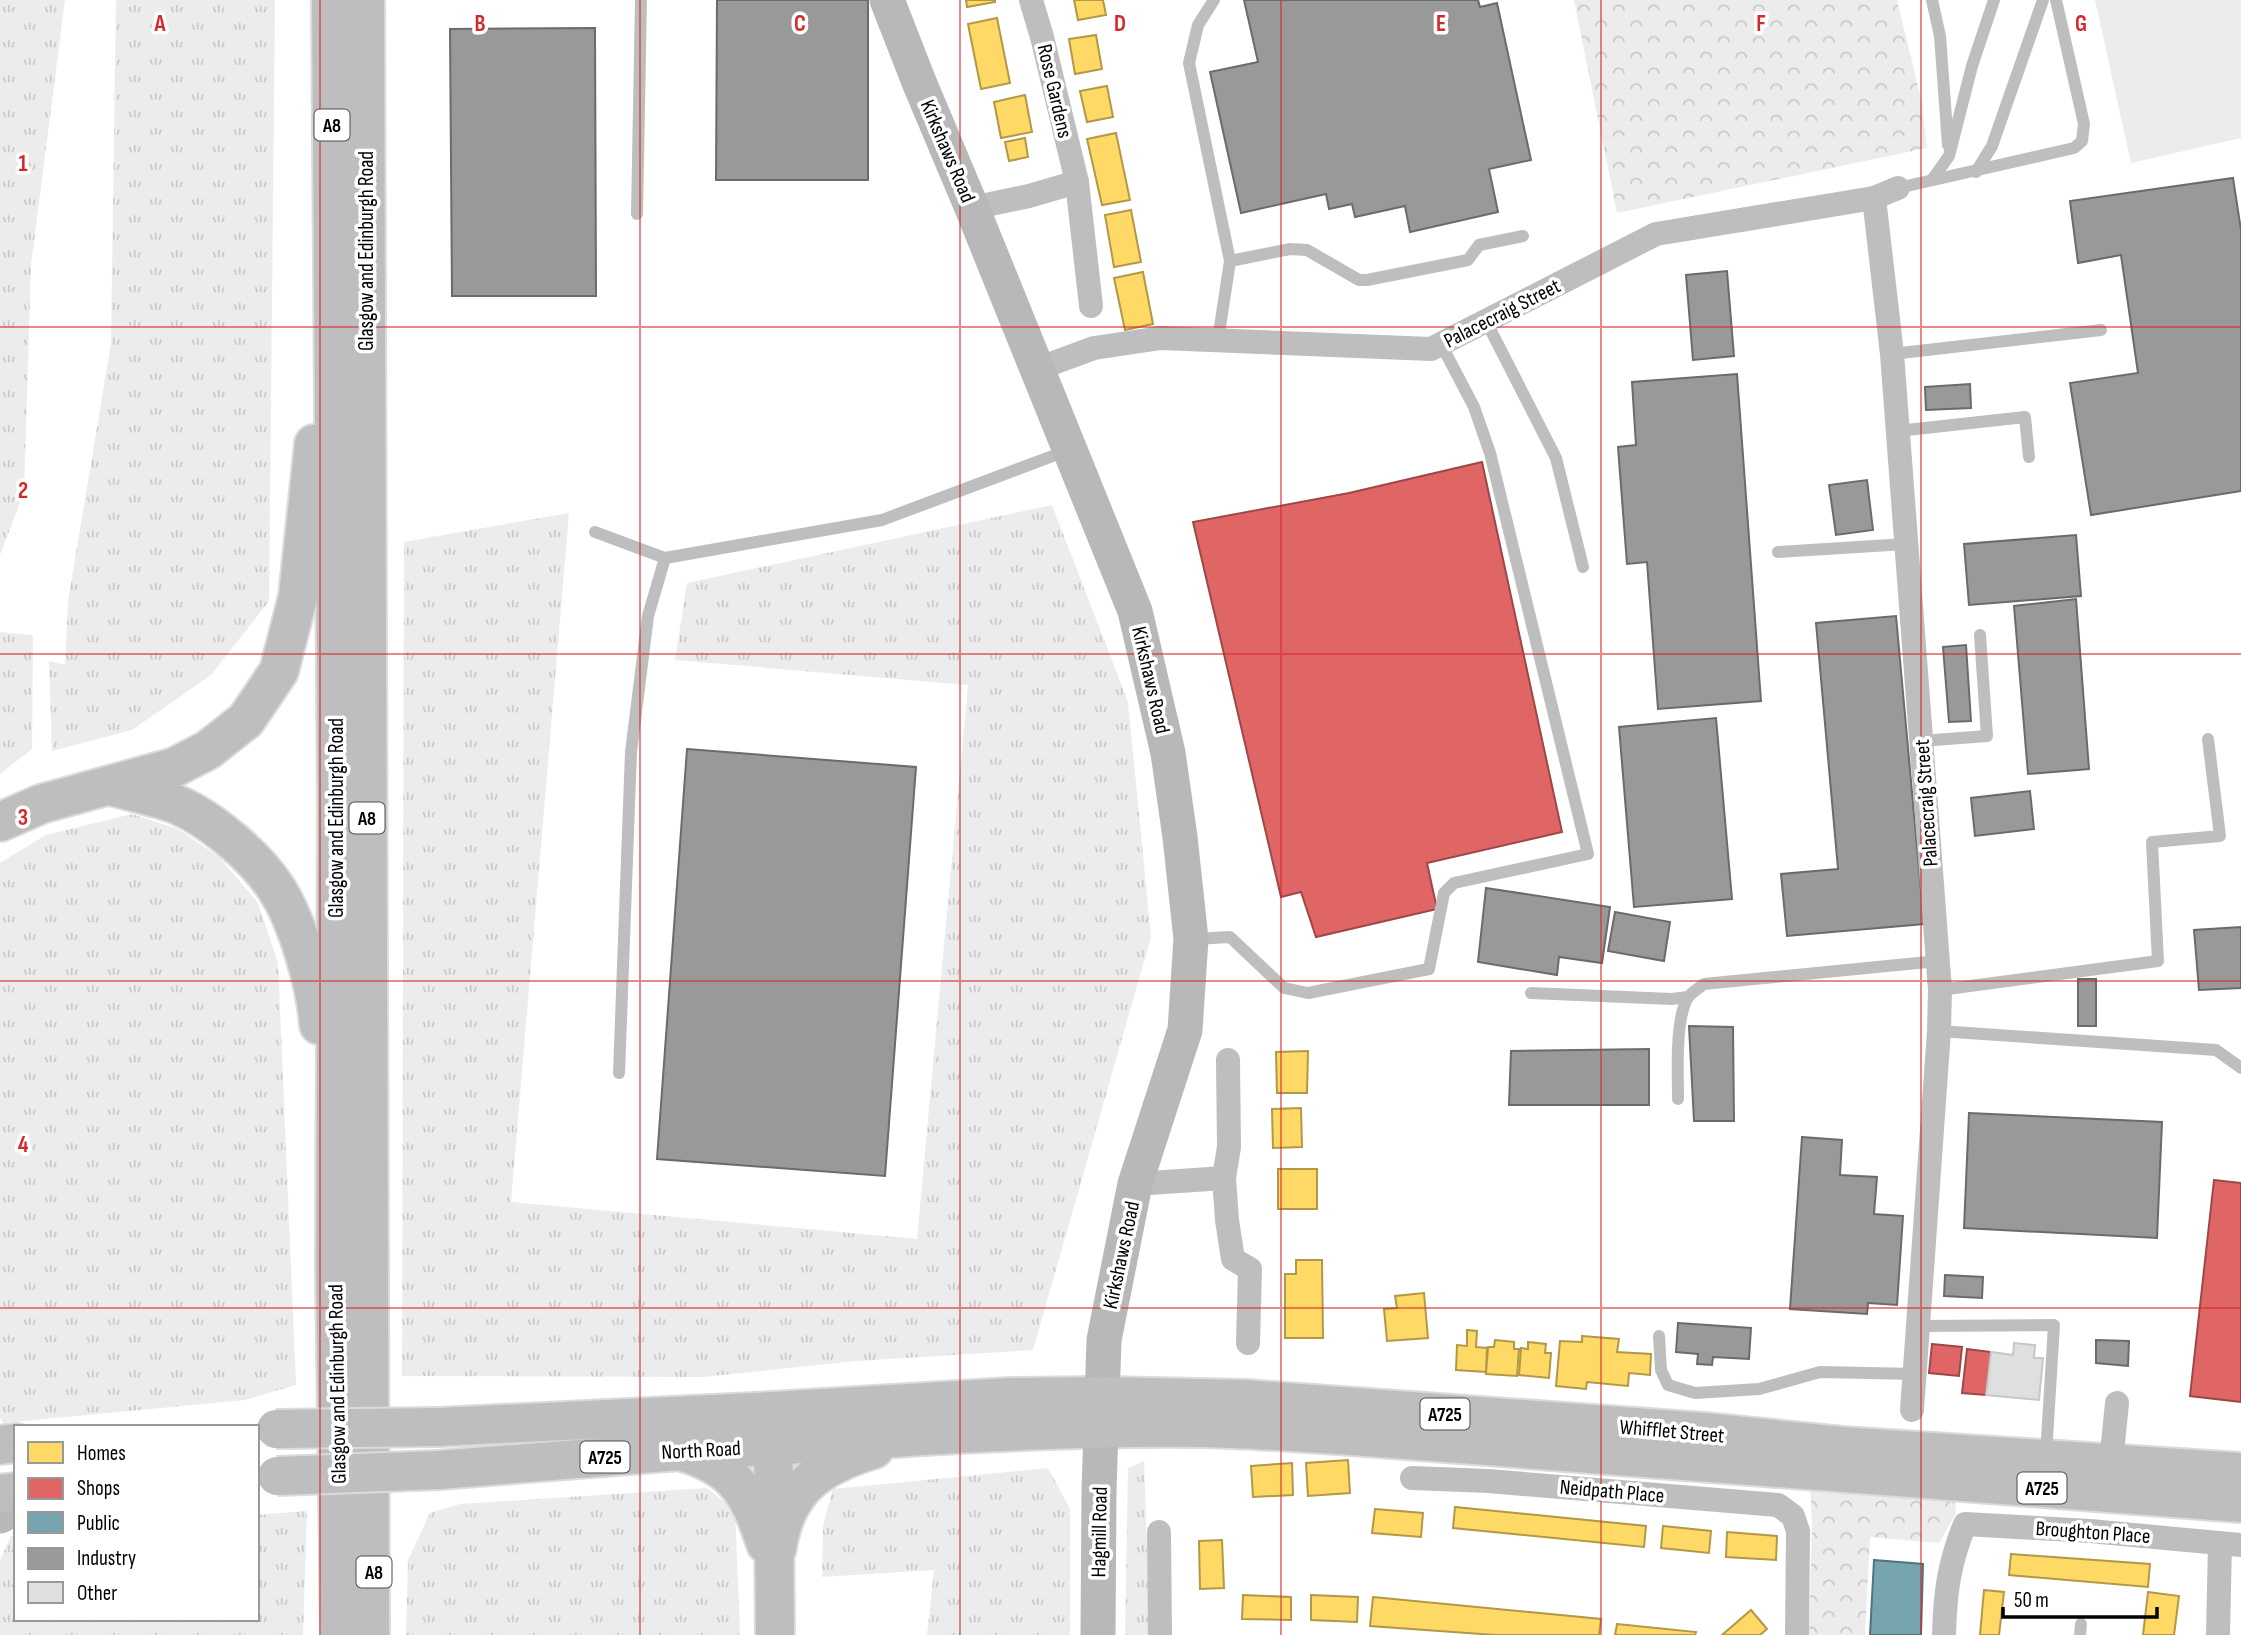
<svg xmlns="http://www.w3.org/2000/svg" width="2241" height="1635" font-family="'Sofia Sans Condensed',sans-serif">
	<defs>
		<pattern id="grass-tufts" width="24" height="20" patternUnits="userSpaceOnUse" patternTransform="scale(1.75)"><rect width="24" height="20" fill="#ececec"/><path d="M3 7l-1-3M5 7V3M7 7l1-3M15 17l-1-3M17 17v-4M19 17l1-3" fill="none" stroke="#c9c9c9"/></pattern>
		<pattern id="park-crowns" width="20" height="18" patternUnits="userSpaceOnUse" patternTransform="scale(1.75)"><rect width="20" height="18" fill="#ececec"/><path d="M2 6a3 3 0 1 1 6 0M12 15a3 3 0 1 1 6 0" fill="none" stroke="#c9c9c9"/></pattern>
	</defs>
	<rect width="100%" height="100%" fill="#fff"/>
	<g fill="url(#grass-tufts)">
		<path d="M 0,0 L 65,0 L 31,265 L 24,492 L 0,555 Z"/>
		<path d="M 116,0 L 275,0 L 269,601 L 211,675 L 132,730 L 52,751 L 49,661 L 65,665 L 68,601 L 111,344 Z"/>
		<path d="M 1052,505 L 1128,702 L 1151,937 L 1033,1350 L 857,1361 L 703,1377 L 402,1376 L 404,542 L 569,513 L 511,1202 L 917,1239 L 968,685 L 675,660 L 687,583 Z"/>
		<path d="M 0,632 L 33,635 L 32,749 L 0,774 Z"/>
		<path d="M 132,814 L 178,829 L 219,857 L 258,903 L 278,963 L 296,1385 L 245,1400 L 3,1423 L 0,1418 L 0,863 L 46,835 Z"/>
		<path d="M 1144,1461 L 1150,1635 L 1125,1635 L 1128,1468 Z"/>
		<path d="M 1048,1468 L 1070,1509 L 1070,1635 L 927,1635 L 934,1570 L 822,1577 L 823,1525 L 833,1489 Z"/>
		<path d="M 707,1488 L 735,1510 L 740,1635 L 406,1635 L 408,1560 L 430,1513 L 460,1504 Z"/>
		<path d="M 307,1511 L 303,1635 L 0,1635 L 0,1560 L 11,1536 L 16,1535 L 16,1619 L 257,1619 L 257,1515 Z"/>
	</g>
	<g fill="url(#park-crowns)">
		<path d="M 1574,0 L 1897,0 L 1922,103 L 1927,148 L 1617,213 Z"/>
		<path d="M 1810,1486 L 1954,1494 L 1956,1513 L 1939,1543 L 1870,1537 L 1865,1635 L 1809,1635 L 1812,1521 Z"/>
	</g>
	<path fill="#ececec" d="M 2095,0 L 2241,0 L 2241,138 L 2131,163 Z"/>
	<g fill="#ffd966" stroke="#b29847" stroke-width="2">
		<path d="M 966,0 L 995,0 L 995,2 L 967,7 Z"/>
		<path d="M 1074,0 L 1103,0 L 1106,15 L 1078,20 Z"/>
		<path d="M 997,18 L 1010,83 L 981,89 L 968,24 Z"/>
		<path d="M 1096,35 L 1102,69 L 1075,74 L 1069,39 Z"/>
		<path d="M 1107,86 L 1113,117 L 1087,122 L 1080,91 Z"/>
		<path d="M 1025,95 L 1032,132 L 1001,138 L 994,102 Z"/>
		<path d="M 1116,133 L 1130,200 L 1102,205 L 1087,139 Z"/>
		<path d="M 1025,138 L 1028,157 L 1009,161 L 1005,142 Z"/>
		<path d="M 1131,210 L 1141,262 L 1114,267 L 1105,215 Z"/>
		<path d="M 1143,272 L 1153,324 L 1125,330 L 1114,278 Z"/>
		<path d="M 1308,1051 L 1307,1093 L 1277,1093 L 1276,1052 Z"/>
		<path d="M 1301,1108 L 1302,1147 L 1273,1148 L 1272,1109 Z"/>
		<rect x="1278" y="1169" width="39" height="40"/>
		<path d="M 1296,1260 L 1322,1260 L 1323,1338 L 1285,1338 L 1285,1274 L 1296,1274 Z"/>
		<path d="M 1424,1293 L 1428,1338 L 1387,1341 L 1384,1309 L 1397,1308 L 1395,1296 Z"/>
		<path d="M 1467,1330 L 1477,1331 L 1476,1347 L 1487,1348 L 1486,1372 L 1456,1370 L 1457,1345 L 1467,1346 Z"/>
		<path d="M 1582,1336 L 1619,1339 L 1617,1352 L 1651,1354 L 1650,1375 L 1629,1373 L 1628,1386 L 1587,1382 L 1586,1389 L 1556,1386 L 1560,1341 L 1582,1342 Z"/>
		<path d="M 1495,1340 L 1514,1342 L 1514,1349 L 1519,1349 L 1517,1376 L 1486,1374 L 1488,1347 L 1494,1347 Z"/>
		<path d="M 1528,1342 L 1546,1344 L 1545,1353 L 1551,1353 L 1549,1378 L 1519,1375 L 1521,1348 L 1528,1349 Z"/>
		<path d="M 1348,1460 L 1350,1493 L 1308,1496 L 1306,1463 Z"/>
		<path d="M 1292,1463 L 1293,1495 L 1253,1497 L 1251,1466 Z"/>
		<path d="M 1455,1507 L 1646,1526 L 1644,1547 L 1453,1528 Z"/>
		<path d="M 1375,1509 L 1423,1513 L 1421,1537 L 1372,1533 Z"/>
		<path d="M 1663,1526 L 1711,1531 L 1709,1553 L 1661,1548 Z"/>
		<path d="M 1727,1532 L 1777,1536 L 1776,1560 L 1726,1557 Z"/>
		<path d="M 1222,1540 L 1224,1588 L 1200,1589 L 1199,1541 Z"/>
		<path d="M 2011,1554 L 2150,1564 L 2148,1587 L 2009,1575 Z"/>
		<path d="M 1984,1590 L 2004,1592 L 1999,1635 L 1980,1635 Z"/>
		<path d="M 2148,1592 L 2179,1596 L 2174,1635 L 2143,1635 Z"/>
		<path d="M 1243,1595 L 1291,1597 L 1291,1620 L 1242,1619 Z"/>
		<path d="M 1311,1595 L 1358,1597 L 1357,1622 L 1311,1620 Z"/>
		<path d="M 1373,1597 L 1601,1619 L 1599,1635 L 1495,1635 L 1370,1626 Z"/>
		<path d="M 1751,1610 L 1767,1629 L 1760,1635 L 1722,1635 Z"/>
		<path d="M 1617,1624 L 1696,1632 L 1695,1635 L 1615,1635 Z"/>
	</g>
	<g fill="#e06666" stroke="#9d4747" stroke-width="2">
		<path d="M 1482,462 L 1562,832 L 1427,863 L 1437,909 L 1316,937 L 1301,892 L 1281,897 L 1193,522 L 1349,493 Z"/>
		<path d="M 2214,1180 L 2241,1183 L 2241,1402 L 2190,1396 Z"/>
		<path d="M 1932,1344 L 1962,1347 L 1959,1376 L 1929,1373 Z"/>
		<path d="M 1967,1349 L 1991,1352 L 1986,1395 L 1962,1393 Z"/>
	</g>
	<path fill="#76a5af" stroke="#53747a" stroke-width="2" d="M 1874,1560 L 1923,1564 L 1921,1635 L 1870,1635 Z"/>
	<g fill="#999" stroke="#6b6b6b" stroke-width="2">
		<path d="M 717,0 L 868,0 L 868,180 L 716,180 Z"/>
		<path d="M 1244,0 L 1478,0 L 1480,7 L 1497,3 L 1531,160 L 1489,169 L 1498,212 L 1410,232 L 1405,206 L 1355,217 L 1352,204 L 1329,209 L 1326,194 L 1241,213 L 1210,72 L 1258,62 Z"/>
		<path d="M 595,28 L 596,296 L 452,296 L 450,29 Z"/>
		<path d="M 2233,178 L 2241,230 L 2241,491 L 2091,515 L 2070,383 L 2138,373 L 2121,255 L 2078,263 L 2070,201 Z"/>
		<path d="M 1727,271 L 1734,356 L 1693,360 L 1686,275 Z"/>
		<path d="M 1737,374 L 1761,701 L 1658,709 L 1647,562 L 1627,564 L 1618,447 L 1636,445 L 1632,382 Z"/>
		<path d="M 1970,384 L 1971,408 L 1926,410 L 1925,387 Z"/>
		<path d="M 1867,480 L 1873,530 L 1836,535 L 1829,485 Z"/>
		<path d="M 2076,535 L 2081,596 L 1969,605 L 1964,544 Z"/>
		<path d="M 2076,599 L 2089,769 L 2028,774 L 2014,606 Z"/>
		<path d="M 1896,616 L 1924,924 L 1787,936 L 1781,874 L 1838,869 L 1816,623 Z"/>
		<path d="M 1966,645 L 1971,721 L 1949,722 L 1943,647 Z"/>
		<path d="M 1716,718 L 1732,899 L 1634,907 L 1619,727 Z"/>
		<path d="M 687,749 L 916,767 L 885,1176 L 657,1159 Z"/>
		<path d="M 2030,791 L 2034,829 L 1975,836 L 1971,798 Z"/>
		<path d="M 1486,888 L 1610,907 L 1602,963 L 1559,957 L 1557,975 L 1478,962 Z"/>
		<path d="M 1615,912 L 1670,922 L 1664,961 L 1608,951 Z"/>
		<path d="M 2241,927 L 2241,988 L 2199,990 L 2194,930 Z"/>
		<rect x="2078" y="979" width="18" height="47"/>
		<path d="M 1689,1026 L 1733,1027 L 1734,1121 L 1694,1121 Z"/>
		<path d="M 1649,1049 L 1649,1105 L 1509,1105 L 1511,1051 Z"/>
		<path d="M 1969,1113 L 2162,1122 L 2157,1238 L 1964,1228 Z"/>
		<path d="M 1802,1137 L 1842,1140 L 1840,1175 L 1877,1177 L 1874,1214 L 1903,1216 L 1897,1305 L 1868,1303 L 1867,1314 L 1790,1309 Z"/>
		<path d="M 1945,1275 L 1983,1277 L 1982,1298 L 1944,1296 Z"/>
		<path d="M 1678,1323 L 1751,1328 L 1749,1359 L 1713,1357 L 1712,1365 L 1697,1364 L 1698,1354 L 1676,1352 Z"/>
		<path d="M 2096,1340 L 2129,1341 L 2128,1366 L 2096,1363 Z"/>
	</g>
	<path fill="#dfdfdf" stroke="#c7c7c7" stroke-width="2" d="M 2014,1343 L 2035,1345 L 2034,1358 L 2043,1358 L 2039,1400 L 1986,1395 L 1991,1352 L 2013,1355 Z"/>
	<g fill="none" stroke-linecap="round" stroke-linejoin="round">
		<g stroke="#dbdbdb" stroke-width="42">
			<g id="primary">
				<path d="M 773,1411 L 1011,1397 L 1102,1396 L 1245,1399 L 1704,1432 L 1842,1446 L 2241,1472"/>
				<path d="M 773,1446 C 916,1436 1060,1426 1204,1428 C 1254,1429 1303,1433 1353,1436 L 2241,1503"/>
				<path d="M 777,1548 C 786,1488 819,1466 874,1449"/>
			</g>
		</g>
		<g stroke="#dbdbdb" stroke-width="42">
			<g id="highway">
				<path d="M 331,0 L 337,813 L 335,1268 L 340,1635"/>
				<path d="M 365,0 L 370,1635"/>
				<path d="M 111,786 C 131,792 153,796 173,803 C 209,817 255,856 276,888 C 298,922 316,985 319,1025"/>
				<path d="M 0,822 L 41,804 L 175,767 L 208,750 L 246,720 L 279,671 L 298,597 L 314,444"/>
				<path d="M 439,1427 L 773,1411 L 775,1635"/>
				<path d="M 0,1445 L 16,1443"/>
				<path d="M 683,1452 C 737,1468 749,1494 766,1544"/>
				<path d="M 438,1470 L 680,1451 L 773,1446"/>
				<path d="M 0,1494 L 16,1492"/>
			</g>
		</g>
		<g stroke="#bebebe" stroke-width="12">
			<path d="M 1214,0 L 1198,25 L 1189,63 L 1230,261"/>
			<path d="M 1932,0 L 1940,36 L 1948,145"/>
			<path d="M 1976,172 L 1992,146 L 2043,0"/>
			<path d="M 1932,180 L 1949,156 L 1972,66 L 1994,0"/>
			<path d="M 1898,188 L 2074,148 L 2082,141 L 2084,124 L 2056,0"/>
			<path d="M 637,214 L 641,0"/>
			<path d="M 1486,321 L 1556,458 L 1583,567"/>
			<path d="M 1218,340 L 1230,261 L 1290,249 L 1307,250 L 1359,280 L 1367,280 L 1468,260 L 1479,245 L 1523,236"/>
			<path d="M 1892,354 L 2101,330"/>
			<path d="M 1898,431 L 2025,417 L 2029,457"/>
			<path d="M 595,532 L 665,558"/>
			<path d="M 1778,552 L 1906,544"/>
			<path d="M 1921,741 L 1987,736 L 1980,635"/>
			<path d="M 1194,939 L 1230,937 L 1284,988 L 1308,993 L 1429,969 L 1444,893 L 1454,883 L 1588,854 L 1490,453 L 1474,407 L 1441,344"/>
			<path d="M 1940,990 L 2158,961 L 2152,842 L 2220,836 L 2208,739"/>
			<path d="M 1531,993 L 1672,999 L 1688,997"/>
			<path d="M 1939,1031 L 2216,1050 L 2241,1068"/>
			<path d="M 619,1073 L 631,752 L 648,616 L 665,558 L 882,520 L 1066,451"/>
			<path d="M 1678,1099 C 1678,1073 1675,1022 1687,999 C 1690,993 1698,989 1704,984 L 1938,961"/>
			<path d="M 1918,1326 L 2054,1325 L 2046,1455"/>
			<path d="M 1659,1336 L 1661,1370 L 1668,1385 L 1695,1393 L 1759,1389 L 1820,1372 L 1915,1374"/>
			<path d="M 2080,1635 L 2081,1624"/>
		</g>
		<g stroke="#bebebe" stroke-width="24">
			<path d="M 1077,182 L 1091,306"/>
			<path d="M 1874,198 L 1892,354 L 1940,990 L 1939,1031 L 1912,1410"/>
			<path d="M 972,208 L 1029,196 L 1077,182 L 1042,37 L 1031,0"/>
			<path d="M 1037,369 L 1094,348 L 1161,338 L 1431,349 L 1656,234 L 1874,198 L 1898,188"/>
			<path d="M 1224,1178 L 1227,1220 L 1233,1259 L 1250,1269 L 1248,1343"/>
			<path d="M 1135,1184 L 1224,1178 L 1229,1147 L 1228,1060"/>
			<path d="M 2111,1463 L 2117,1403"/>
			<path d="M 1412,1478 L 1488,1481 L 1778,1505 L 1793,1516 L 1798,1531 L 1797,1635"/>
			<path d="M 1159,1532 L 1160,1635"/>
			<path d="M 1944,1635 C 1945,1593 1949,1563 1965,1524 L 2090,1531 L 2241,1545"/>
			<path d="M 2218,1635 L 2220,1543"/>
		</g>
		<g stroke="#b8b8b8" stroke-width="35">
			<path d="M 887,0 L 919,82 L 972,208 L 1135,611 L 1168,753 L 1180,837 L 1191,939 L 1185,1030 L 1135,1184 L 1104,1340 L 1099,1490 L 1098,1635"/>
			<path d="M 0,1516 L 16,1508"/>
		</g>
		<use href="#primary" stroke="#bebebe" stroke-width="38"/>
		<use href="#highway" stroke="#bebebe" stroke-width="38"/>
		<g stroke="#dbdbdb" stroke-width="42" stroke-linecap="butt">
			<g id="highway-bridge">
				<path d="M 276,1429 L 439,1427"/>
				<path d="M 277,1476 L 438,1470"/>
			</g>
		</g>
		<use href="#highway-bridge" stroke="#bebebe" stroke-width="38"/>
	</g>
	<path fill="none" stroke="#d62828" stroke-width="2" stroke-opacity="0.55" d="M 320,0 L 320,1635M 640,0 L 640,1635M 960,0 L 960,1635M 1281,0 L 1281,1635M 1601,0 L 1601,1635M 1921,0 L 1921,1635M 0,327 L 2241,327M 0,654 L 2241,654M 0,981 L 2241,981M 0,1308 L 2241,1308"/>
	<g text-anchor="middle" stroke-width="7" stroke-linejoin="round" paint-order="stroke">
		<g fill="#fff" stroke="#4c4c4c" stroke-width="2">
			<rect x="314.5" y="109.5" width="35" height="31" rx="5"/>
			<rect x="349.5" y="802.5" width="35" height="31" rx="5"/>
			<rect x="1420.5" y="1398.5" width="49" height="31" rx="5"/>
			<rect x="580.5" y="1441.5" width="49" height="31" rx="5"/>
			<rect x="2017.5" y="1472.5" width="49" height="31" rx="5"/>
			<rect x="356.5" y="1556.5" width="35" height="31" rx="5"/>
		</g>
		<g font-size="19" font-weight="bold" fill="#000">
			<text x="332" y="132">A8</text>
			<text x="367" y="825">A8</text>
			<text x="1445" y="1421">A725</text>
			<text x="605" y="1464">A725</text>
			<text x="2042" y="1495">A725</text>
			<text x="374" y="1579">A8</text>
		</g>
		<g font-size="21" fill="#000" stroke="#fff">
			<text transform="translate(1055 91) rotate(77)" y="7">Rose Gardens</text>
			<text transform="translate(948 151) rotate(67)" y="7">Kirkshaws Road</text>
			<text transform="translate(366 251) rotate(-90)" y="7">Glasgow and Edinburgh Road</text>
			<text transform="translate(1502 313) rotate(-27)" y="7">Palacecraig Street</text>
			<text transform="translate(1151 680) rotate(77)" y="7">Kirkshaws Road</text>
			<text transform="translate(1926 803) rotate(-94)" y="7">Palacecraig Street</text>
			<text transform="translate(336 818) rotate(-90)" y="7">Glasgow and Edinburgh Road</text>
			<text transform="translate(1121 1255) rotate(-78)" y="7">Kirkshaws Road</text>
			<text transform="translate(337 1384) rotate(-91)" y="7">Glasgow and Edinburgh Road</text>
			<text transform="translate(1672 1431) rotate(5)" y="7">Whifflet Street</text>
			<text transform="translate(701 1450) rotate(-3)" y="7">North Road</text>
			<text transform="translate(1612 1491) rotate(5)" y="7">Neidpath Place</text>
			<text transform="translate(1099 1532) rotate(-89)" y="7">Hagmill Road</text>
			<text transform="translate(2093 1532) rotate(4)" y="7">Broughton Place</text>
		</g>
	</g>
	<g font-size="23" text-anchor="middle" font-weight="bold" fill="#d62828" stroke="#fff" stroke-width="7" stroke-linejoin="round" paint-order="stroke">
		<text x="160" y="31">A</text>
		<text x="480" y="31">B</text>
		<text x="800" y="31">C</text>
		<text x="1120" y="31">D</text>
		<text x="1441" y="31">E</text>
		<text x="1761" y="31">F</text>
		<text x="2081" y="31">G</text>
		<text x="23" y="171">1</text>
		<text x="23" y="498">2</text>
		<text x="23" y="825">3</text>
		<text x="23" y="1152">4</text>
	</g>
	<rect x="14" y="1425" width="245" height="196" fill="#ffffff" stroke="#999999" stroke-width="2"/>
	<rect x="28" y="1442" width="35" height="21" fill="#ffd966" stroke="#999999" stroke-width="2"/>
	<text x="77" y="1460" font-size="21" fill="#000000">Homes</text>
	<rect x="28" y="1478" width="35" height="21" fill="#e06666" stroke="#999999" stroke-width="2"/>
	<text x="77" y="1495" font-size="21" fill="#000000">Shops</text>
	<rect x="28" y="1512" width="35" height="21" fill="#76a5af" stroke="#999999" stroke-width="2"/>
	<text x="77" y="1530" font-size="21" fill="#000000">Public</text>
	<rect x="28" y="1548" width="35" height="21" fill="#999999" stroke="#999999" stroke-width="2"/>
	<text x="77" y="1565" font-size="21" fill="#000000">Industry</text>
	<rect x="28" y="1582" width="35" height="21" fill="#dfdfdf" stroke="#999999" stroke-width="2"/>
	<text x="77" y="1600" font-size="21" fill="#000000">Other</text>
	<path d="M2003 1607v10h154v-10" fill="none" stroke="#000000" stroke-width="3.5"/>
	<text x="2014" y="1607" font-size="21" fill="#000000" stroke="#ffffff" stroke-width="5" paint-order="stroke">50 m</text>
</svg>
